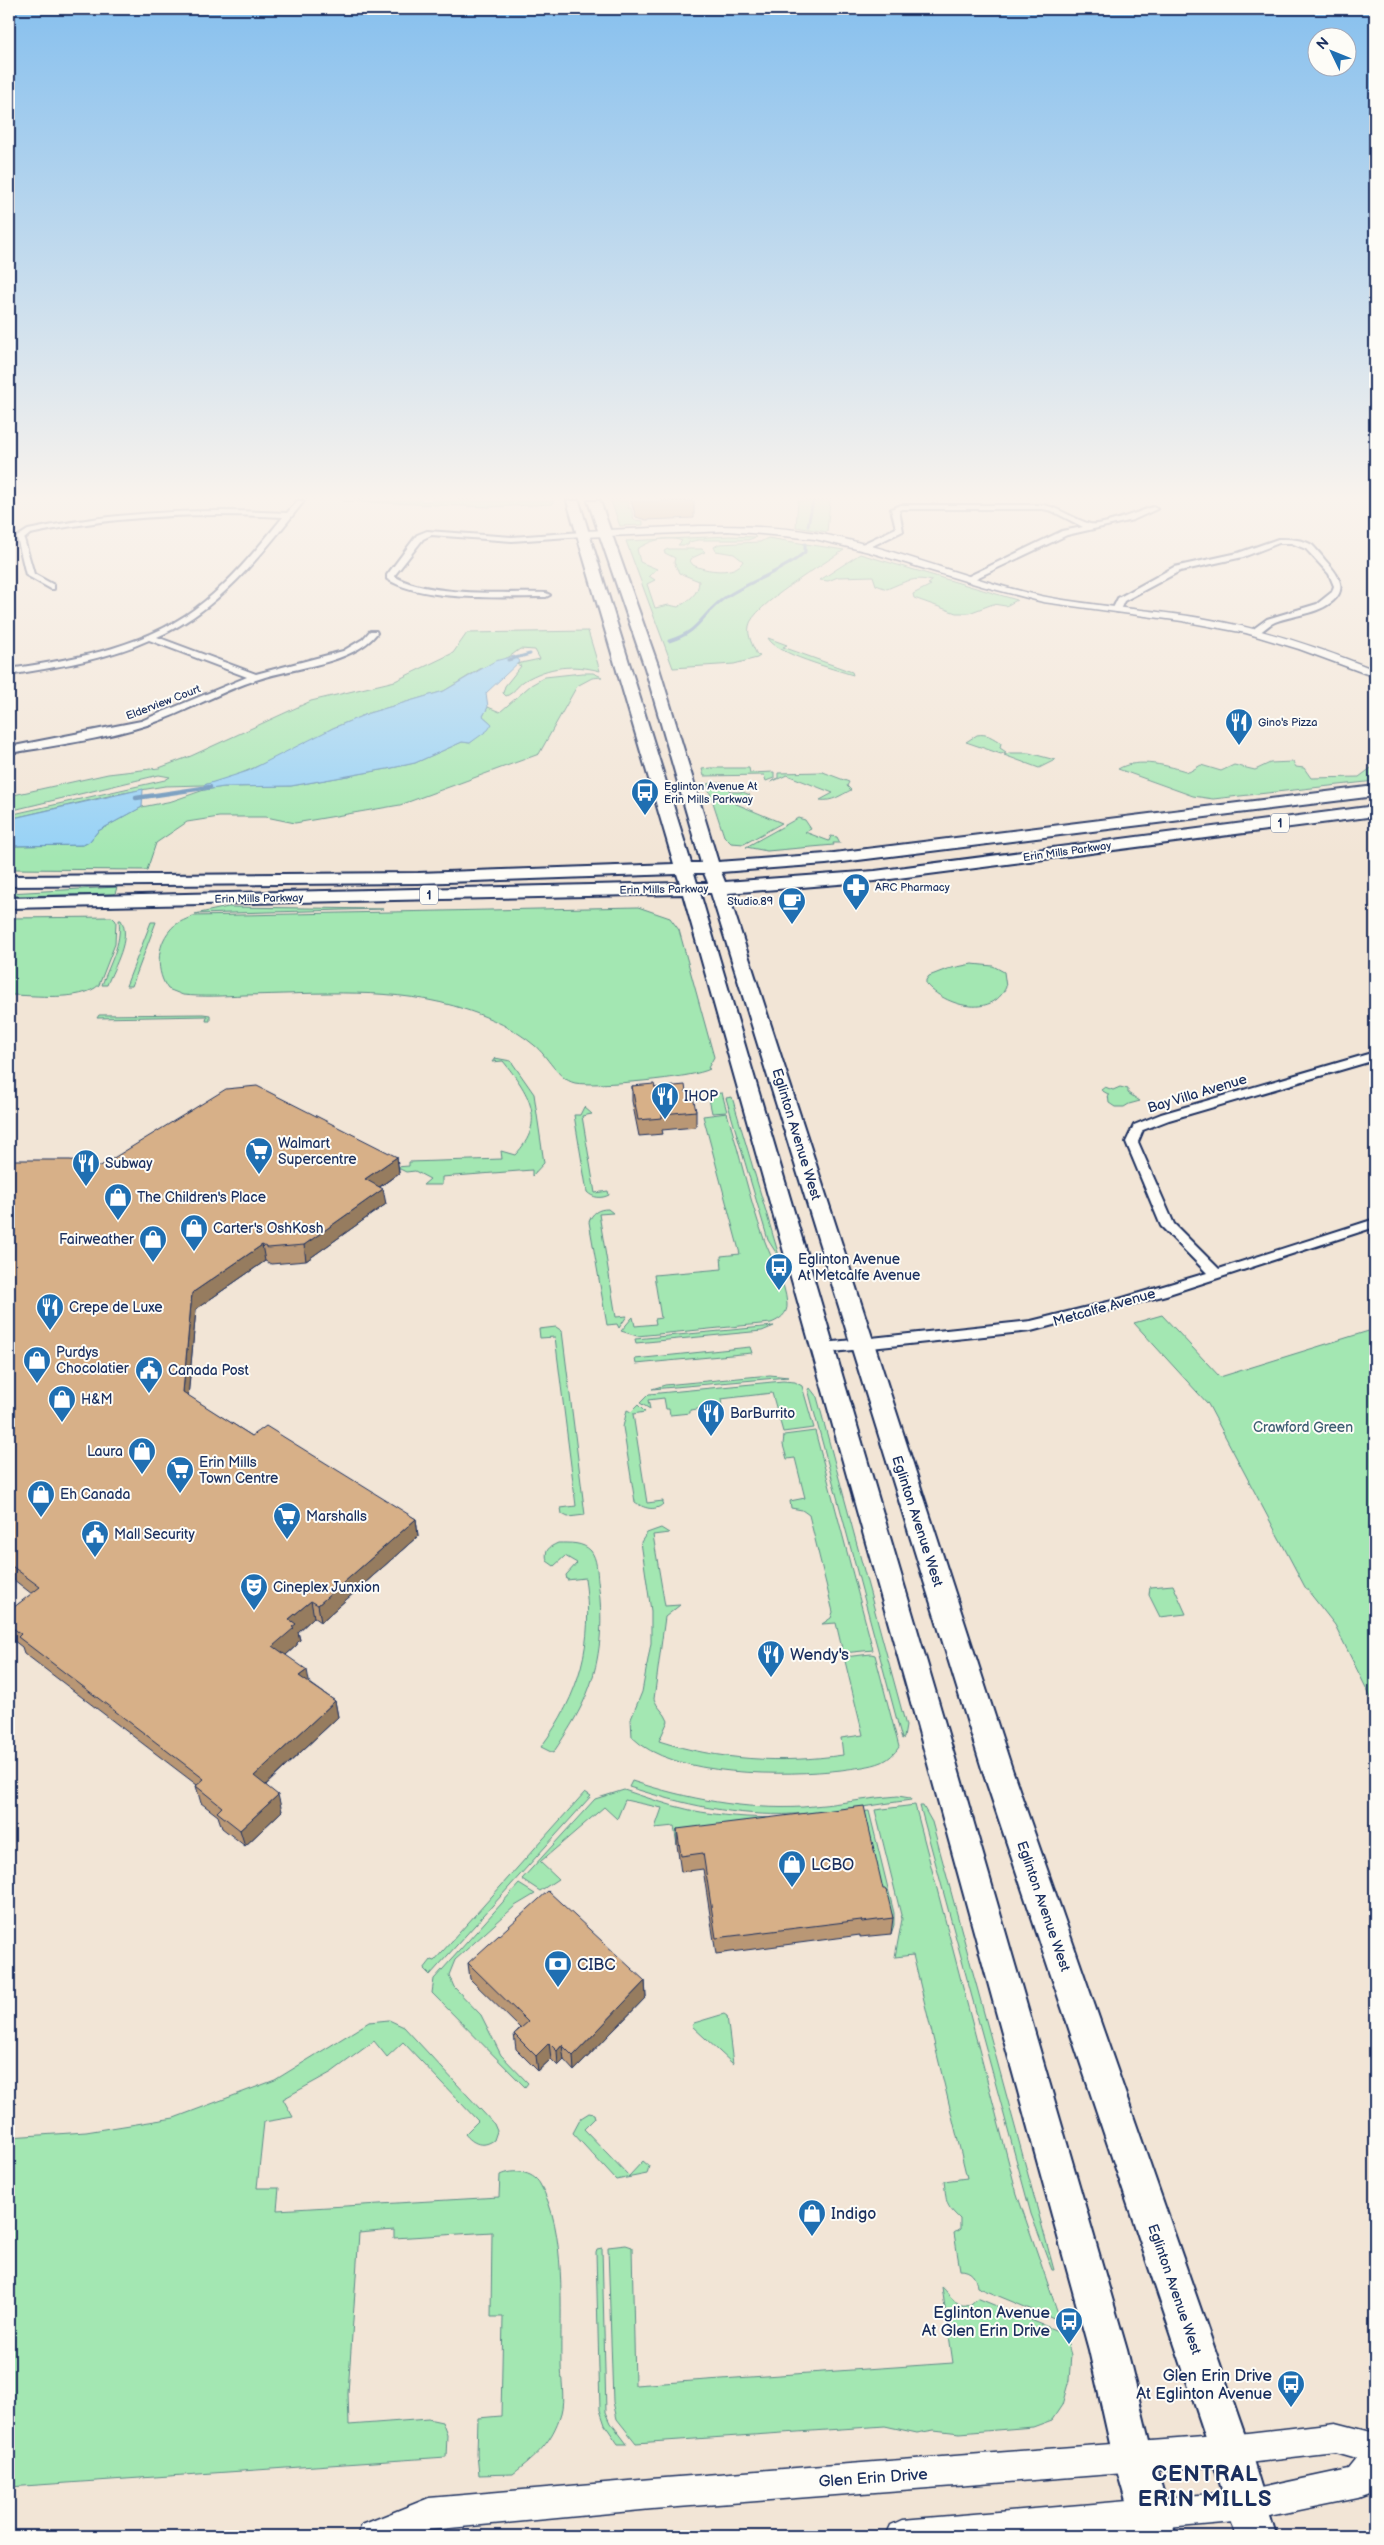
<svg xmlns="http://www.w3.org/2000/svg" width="1384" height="2545" font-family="'Balsamiq Sans',sans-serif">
	<rect width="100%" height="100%" fill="#f2e5d6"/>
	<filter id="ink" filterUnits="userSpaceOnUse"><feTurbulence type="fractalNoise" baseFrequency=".02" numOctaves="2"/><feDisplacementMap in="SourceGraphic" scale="10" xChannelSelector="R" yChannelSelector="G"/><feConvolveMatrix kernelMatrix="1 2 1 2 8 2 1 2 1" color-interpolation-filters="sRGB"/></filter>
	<g filter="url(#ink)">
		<g fill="#a3e7b2" stroke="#5f8b88">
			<path d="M 343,501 L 553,501 L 553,504 L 489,507 Z"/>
			<path d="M 611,501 L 628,501 L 628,508 L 631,508 L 634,520 L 643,521 L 643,525 L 620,526 Z"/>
			<path d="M 798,501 L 830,501 L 827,532 L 796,527 Z"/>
			<path d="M 729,536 L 756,537 L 748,540 L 698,540 L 689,542 L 688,545 L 678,545 L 682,541 C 666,535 650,541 637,549 L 640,562 L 657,569 L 649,576 L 655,580 L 647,584 L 655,608 L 669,605 L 678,607 C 688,601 699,594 699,581 L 679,573 L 674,562 L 675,558 L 665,553 L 664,551 L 668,549 L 702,549 L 705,552 L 692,558 L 690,561 L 693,565 C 705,571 736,576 743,561 L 734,554 L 716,551 L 714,547 L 719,544 L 760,542 L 768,538 L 844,550 C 825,563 752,606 749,626 C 747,636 753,646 757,655 L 760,656 L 757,658 L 734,664 L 673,668 L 626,541 Z"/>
			<path d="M 860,554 L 1017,600 L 1006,606 L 993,604 L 969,613 L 956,613 L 914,598 L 913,594 L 931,585 L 928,584 L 932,581 C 914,576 904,582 887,589 L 876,585 L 873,576 L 838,577 L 828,581 L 820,580 Z"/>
			<path d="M 588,631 L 600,671 C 573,664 549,666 524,681 C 517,686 514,693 506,696 L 503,693 L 505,686 L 521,666 L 516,664 L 540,659 L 535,650 L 520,649 L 509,657 L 480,669 L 444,691 L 369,713 L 333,728 L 282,756 L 230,778 L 204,785 L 165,786 L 117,794 L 9,819 L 9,815 L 165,780 L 170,777 L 159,775 L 9,811 L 9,796 L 108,774 L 159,768 L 191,756 L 311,701 L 395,681 L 453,653 L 467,633 Z"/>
			<path d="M 768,638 L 787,645 L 783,647 L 852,672 L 853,675 C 834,669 776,654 768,638 Z"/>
			<path d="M 582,673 L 593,673 L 602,677 L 592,678 L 577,686 L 539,754 L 400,805 L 295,823 L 266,817 L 219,817 L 187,822 L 156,843 L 147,870 L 9,869 L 9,846 L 83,845 L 89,842 L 98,831 L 142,807 L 172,801 L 204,790 L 224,787 L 291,786 L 387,769 L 415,763 L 462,742 L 470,743 L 492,724 L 483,716 L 488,707 L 500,712 L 531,685 L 545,677 Z"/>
			<path d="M 977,735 C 987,733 993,738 1001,743 L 1000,748 L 1006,752 L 1001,754 L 966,742 Z"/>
			<path d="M 1009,753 L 1029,753 L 1055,760 L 1039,768 L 1004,755 Z"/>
			<path d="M 1293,762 L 1296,767 L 1304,768 L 1311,778 L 1359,777 L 1371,768 L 1375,768 L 1375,781 L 1213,799 L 1193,796 L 1118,769 C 1138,757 1169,766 1189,772 L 1201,765 L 1221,771 L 1234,765 L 1255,770 L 1270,763 Z"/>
			<path d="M 711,768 L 749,768 L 750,773 L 774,772 L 774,778 L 766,781 L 764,775 L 704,776 L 702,769 Z"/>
			<path d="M 823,772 L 849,782 L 847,786 L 851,790 C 841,795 832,802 820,800 L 833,793 L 787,775 L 771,782 L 778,778 L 778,773 Z"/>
			<path d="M 712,783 L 727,783 L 730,792 L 743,792 L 750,795 L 734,803 L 782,823 L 744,844 L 731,843 L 724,836 L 707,784 Z"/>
			<path d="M 798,818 L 805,820 L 811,829 L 805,832 L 829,841 L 831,836 L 837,837 L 840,843 L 833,843 L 834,845 L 767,851 L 746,847 Z"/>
			<path d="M 117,887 L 115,894 L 9,896 L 9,893 Z"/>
			<path d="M 228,907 L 383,909 L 195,914 Z"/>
			<path d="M 638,907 L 670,918 L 679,930 L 714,1057 L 708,1068 L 710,1069 C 694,1078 595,1087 575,1083 C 557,1079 548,1056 534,1045 C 515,1029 491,1018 467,1010 C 396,986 318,994 244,995 C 224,996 203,997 183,995 L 168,989 C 156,973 156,946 170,930 C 175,923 185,920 193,916 Z"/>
			<path d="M 112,917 L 116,921 L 115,944 L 99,985 C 80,1002 34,995 9,995 L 9,918 Z"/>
			<path d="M 119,920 L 121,920 C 132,938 114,967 107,985 L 102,985 C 110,963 122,944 119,920 Z"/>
			<path d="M 151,922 L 156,922 L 132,986 L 126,986 Z"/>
			<path d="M 972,964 L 993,966 L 1004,972 L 1006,987 C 992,1019 945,1006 926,984 L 926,980 L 929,976 L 947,969 Z"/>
			<path d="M 203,1014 L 210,1015 L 210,1021 L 206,1021 L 207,1016 L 97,1018 L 99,1015 Z"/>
			<path d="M 495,1058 L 511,1061 L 534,1094 L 544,1163 L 532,1176 L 532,1170 L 442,1177 L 442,1185 L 423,1185 L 430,1179 L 415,1171 L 406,1172 L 396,1167 L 409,1166 L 409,1162 L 502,1159 L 501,1151 L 515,1155 C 548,1121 528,1092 503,1061 L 492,1062 Z"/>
			<path d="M 1105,1087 L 1113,1090 L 1120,1087 L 1128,1089 L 1128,1093 L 1140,1101 L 1129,1104 L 1124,1107 L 1115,1107 L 1109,1103 L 1108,1094 L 1101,1090 Z"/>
			<path d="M 722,1093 L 727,1112 L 712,1113 L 708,1094 Z"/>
			<path d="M 732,1097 L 780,1259 L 768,1240 L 726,1098 Z"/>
			<path d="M 584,1107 L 592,1114 L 582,1116 L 595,1193 L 608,1191 L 609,1195 C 601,1199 593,1198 587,1192 L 574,1115 L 580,1115 Z"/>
			<path d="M 727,1113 C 740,1155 749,1198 764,1239 C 772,1261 785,1280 787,1304 C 788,1314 779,1320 771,1323 L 637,1336 L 621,1331 L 632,1318 L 633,1317 L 635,1326 L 656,1324 L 655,1319 L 661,1318 L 654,1275 L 722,1269 L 721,1256 L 740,1254 L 703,1116 Z"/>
			<path d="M 608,1209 L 613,1213 L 599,1214 L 616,1317 L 627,1316 L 619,1328 L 617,1324 L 607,1325 L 589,1222 C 592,1213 598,1209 608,1209 Z"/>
			<path d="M 1162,1315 L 1220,1377 L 1375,1329 L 1375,1706 L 1335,1625 L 1305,1587 L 1208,1404 L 1134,1323 Z"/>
			<path d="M 774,1326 L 762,1331 L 636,1343 L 635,1339 Z"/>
			<path d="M 556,1327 L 562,1331 L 585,1515 L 568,1517 L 562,1514 L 561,1508 L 576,1506 L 555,1337 L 540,1338 L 539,1329 Z"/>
			<path d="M 750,1347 L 752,1353 L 636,1364 L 635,1359 Z"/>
			<path d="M 770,1375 L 788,1377 L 652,1389 L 665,1385 Z"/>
			<path d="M 783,1381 L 795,1382 L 802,1386 L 814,1428 L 783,1432 L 772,1393 L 721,1399 L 722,1406 L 690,1410 L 690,1413 L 670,1415 L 669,1409 L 666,1409 L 664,1398 L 648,1400 L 650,1409 L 640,1403 L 649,1394 Z"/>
			<path d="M 810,1388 L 817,1397 L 906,1726 L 904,1738 L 902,1739 L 808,1389 Z"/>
			<path d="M 638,1405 L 645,1412 L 633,1414 L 647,1503 L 663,1501 L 663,1504 C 655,1512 643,1508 635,1502 L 623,1427 L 627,1410 L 631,1412 Z"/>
			<path d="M 815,1431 L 873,1650 L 843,1653 L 836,1623 L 822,1624 L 831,1618 L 833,1612 L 809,1515 L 802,1510 L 791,1508 L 790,1501 L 805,1498 L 795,1458 L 787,1459 L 783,1445 L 784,1435 Z"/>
			<path d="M 661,1528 L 669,1533 L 653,1535 L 665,1606 L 680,1605 L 665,1617 L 654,1699 C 657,1708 665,1712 668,1721 L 659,1741 C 718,1760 781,1764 843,1755 L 841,1738 L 863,1735 L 844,1657 L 871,1654 L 875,1655 L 899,1747 C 895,1753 889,1759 882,1762 C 870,1767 854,1768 841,1770 C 788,1776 672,1778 632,1737 L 631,1719 L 642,1692 L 651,1643 L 651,1611 L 641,1542 L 647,1533 Z"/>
			<path d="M 558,1543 C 570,1543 583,1542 591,1551 C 597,1559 597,1571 598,1581 C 603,1617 602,1651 590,1686 C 581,1711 567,1732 553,1753 L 541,1747 C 580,1694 594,1643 585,1578 L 567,1580 L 566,1575 L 577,1563 L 565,1556 L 554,1566 L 547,1561 C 544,1550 549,1547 558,1543 Z"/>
			<path d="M 1173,1585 L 1186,1614 L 1160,1617 L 1149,1595 L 1150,1587 Z"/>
			<path d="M 632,1781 C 688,1799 744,1810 803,1807 C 835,1805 866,1798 898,1796 L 910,1798 L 911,1800 C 872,1805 833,1813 794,1814 C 737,1817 682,1804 629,1787 Z"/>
			<path d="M 624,1790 C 645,1797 667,1805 690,1810 C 750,1822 809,1818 869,1811 L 894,1913 L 894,1925 L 891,1934 L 677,1845 L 674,1826 L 655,1828 L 662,1808 L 625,1800 L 617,1819 L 604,1807 L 540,1862 L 558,1879 L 540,1891 L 522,1879 L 595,1799 Z"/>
			<path d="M 585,1792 L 591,1796 L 430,1975 L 424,1969 L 431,1960 L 434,1961 Z"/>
			<path d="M 915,1805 L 1017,2194 L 1061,2322 L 977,2287 C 976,2277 971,2270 960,2270 L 954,2233 L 960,2229 L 960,2219 C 945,2204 947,2205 944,2181 L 967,2178 L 913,1955 L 895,1957 L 902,1919 L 875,1810 Z"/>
			<path d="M 920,1806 L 923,1806 L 932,1822 L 1054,2270 L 1052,2270 L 1031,2214 Z"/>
			<path d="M 519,1884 L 535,1894 L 515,1906 L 455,1960 L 449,1975 L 454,1987 L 481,2015 L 501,2055 L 528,2083 L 525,2087 L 432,1993 L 434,1979 Z"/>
			<path d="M 724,2014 L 727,2016 L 733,2064 L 692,2026 L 694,2023 Z"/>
			<path d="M 389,2020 L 404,2027 L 494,2124 L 497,2131 L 494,2140 C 483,2148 473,2144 465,2134 L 478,2121 L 403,2042 L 387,2057 L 374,2041 L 332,2072 L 283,2099 L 293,2117 L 264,2122 L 257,2188 L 279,2188 L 277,2210 L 499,2197 L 500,2175 C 512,2169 533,2171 540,2184 C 567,2231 560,2310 561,2364 C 561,2378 565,2399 561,2413 C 552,2443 536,2456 513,2474 L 479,2475 L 477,2454 L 478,2418 L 501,2416 L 503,2317 L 491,2317 L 492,2232 L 394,2238 L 394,2230 L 359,2233 L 348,2393 L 349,2425 L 428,2419 L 442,2422 L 447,2435 L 446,2457 L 9,2487 L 9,2137 L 86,2132 L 174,2118 L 275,2080 L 369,2022 Z"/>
			<path d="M 589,2113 L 594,2114 L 595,2118 L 584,2129 L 629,2176 L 643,2161 L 649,2166 L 647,2174 L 616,2180 L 573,2133 L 581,2118 Z"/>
			<path d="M 626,2245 L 632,2247 L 635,2385 L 953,2363 L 942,2287 C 951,2294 960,2319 977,2298 L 1065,2334 L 1071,2355 L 1069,2380 L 1062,2405 L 1052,2420 L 1033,2427 L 960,2433 L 934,2430 L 917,2433 L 885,2426 L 636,2443 L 617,2419 L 613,2402 L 608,2247 Z"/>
			<path d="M 602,2248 L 606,2412 L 611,2423 L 627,2444 L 618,2444 L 605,2425 L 600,2410 L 596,2252 L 597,2249 Z"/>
		</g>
		<g fill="#95d1f6" stroke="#6490b9">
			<path d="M 514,656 L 520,661 L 486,693 L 488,707 L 483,716 L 492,724 L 488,730 L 470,743 L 462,742 L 415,763 L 387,769 L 291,786 L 224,787 L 204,790 L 204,785 L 248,771 L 333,728 L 369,713 L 444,691 L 495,661 Z"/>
			<path d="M 143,789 L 142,807 L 98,831 L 89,842 L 83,845 L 9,846 L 9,819 Z"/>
		</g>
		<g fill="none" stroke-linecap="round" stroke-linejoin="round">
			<g stroke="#6490b9" stroke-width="3">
				<path d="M 808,526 L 813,501"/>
				<path d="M 669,641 C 701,631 699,617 723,599 C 745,584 772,575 795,560 L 805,552 L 805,544"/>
				<path d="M 508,660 L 530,654"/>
			</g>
			<path stroke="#6490b9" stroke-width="4.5" d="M 136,798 L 210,787"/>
			<g stroke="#1b2f5e" stroke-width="4">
				<g id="minor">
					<path d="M 297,501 L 304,501 C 263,553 219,610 157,637 L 256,674 L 343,651 L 363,639 L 370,631 L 376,631 L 377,633 C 353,664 295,667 259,679 C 220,691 185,713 147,725 C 103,739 54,746 9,753 L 9,747 L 141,721 L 247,677 L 149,640 C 105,660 56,667 9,675 L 9,669 C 77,659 151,646 205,601 C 235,577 259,546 283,517 C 198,512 114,516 30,534 L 24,539 L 34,574 L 54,585 L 54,589 L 51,589 L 26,575 L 17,537 L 28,530 C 114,512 199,508 287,513 Z"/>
					<path d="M 901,505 L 1043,505 C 1060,508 1073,519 1090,524 C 1102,527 1140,511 1153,507 L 1157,509 L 1133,520 L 1067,535 L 970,581 L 967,581 L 967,577 L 1062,531 L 1083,527 L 1052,511 L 1043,509 L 902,509 L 899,510 L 903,531 L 866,549 L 860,549 L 860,545 L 896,528 L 891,509 Z"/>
					<path d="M 427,531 L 512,537 L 583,532 L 587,534 L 583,536 L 512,541 L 431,535 L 423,539 L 394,576 C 427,597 506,592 546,593 L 550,595 L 546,597 C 502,597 424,602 387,579 L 387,575 L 417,535 Z"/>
					<path d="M 1278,539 C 1289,539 1302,539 1312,545 C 1316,549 1321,555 1325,560 C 1336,572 1349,587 1333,601 C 1318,614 1293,615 1275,622 C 1267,625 1261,635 1252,634 L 1252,630 L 1267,619 L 1317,604 L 1332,592 L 1334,586 L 1329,574 L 1306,549 L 1291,543 L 1279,543 L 1243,557 L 1180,571 L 1124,601 L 1119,612 L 1112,610 L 1118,598 L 1174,567 L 1238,553 Z"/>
					<path d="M 1375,1052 L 1375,1060 L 1169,1120 L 1143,1130 L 1138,1142 L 1174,1224 L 1219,1269 L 1375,1219 L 1375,1227 L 1166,1295 L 1031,1331 L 824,1353 L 817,1348 L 824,1343 L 1031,1321 L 1116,1300 L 1207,1273 L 1161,1226 L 1126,1142 L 1134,1125 L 1161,1114 Z"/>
				</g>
			</g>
			<g stroke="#1b2f5e" stroke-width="3">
				<g id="tertiary">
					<path d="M 699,526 C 738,526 777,526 816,533 C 893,547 965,579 1041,596 C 1095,607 1151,609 1206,619 C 1265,629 1320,648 1375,670 L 1375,677 L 1299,649 L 1246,633 L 1182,621 L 1043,602 L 982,586 L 869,552 L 815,539 L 728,531 L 583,537 L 578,534 L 583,531 Z"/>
					<path d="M 1336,2423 L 1375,2433 L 1375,2485 L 1369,2494 L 1358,2498 L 1246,2521 L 1078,2536 L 886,2536 L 891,2525 L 902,2520 L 1246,2491 L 1349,2469 L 1357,2459 L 1336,2453 L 1230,2465 L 652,2509 L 429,2530 L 412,2536 L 357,2536 L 362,2525 L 429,2498 L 652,2479 L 1230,2435 Z"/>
				</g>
			</g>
			<g stroke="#1b2f5e" stroke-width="4">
				<path id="primary" d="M 567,501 L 579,501 L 691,863 L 701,863 L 645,668 L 588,501 L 600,501 L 659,668 L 718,862 L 826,854 L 1375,786 L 1375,796 L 826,864 L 721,872 L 725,882 L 875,871 L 1375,806 L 1375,816 L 875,881 L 728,893 L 1013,1772 L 1250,2450 L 1276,2536 L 1236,2536 L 1210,2450 L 983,1772 L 711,893 L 700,893 L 943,1717 L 1127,2350 L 1153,2457 L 1176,2536 L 1136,2536 L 1113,2457 L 1089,2350 L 915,1717 L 683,894 L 9,908 L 9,898 L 680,883 L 677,874 L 418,883 L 9,886 L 9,876 L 418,873 L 674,864 ZM 694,873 L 704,873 L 708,883 L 697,883 Z"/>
			</g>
			<use href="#minor" fill="#fdfcf7" fill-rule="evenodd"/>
			<use href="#tertiary" fill="#fdfcf7" fill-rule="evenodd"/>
			<use href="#primary" fill="#fdfcf7" fill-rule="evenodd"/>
		</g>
		<g fill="#b99775" stroke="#1b2f5e">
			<path d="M 631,501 L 694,501 L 694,518 L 646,520 L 636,517 Z"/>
			<path d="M 632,1086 L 655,1088 L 686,1092 L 696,1111 L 696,1127 L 662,1130 L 663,1134 L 639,1136 L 632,1101 Z"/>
			<path d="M 397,1157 L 399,1173 L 380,1187 L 386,1204 L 306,1261 L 271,1264 L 265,1261 L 196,1309 L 188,1396 L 252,1436 L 416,1519 L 418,1536 L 321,1622 L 314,1617 L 298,1632 L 300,1640 L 297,1643 L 297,1645 L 286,1655 L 310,1683 L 335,1701 L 338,1717 L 266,1785 L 282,1811 L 245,1846 L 222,1828 L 218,1816 L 201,1803 L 196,1786 L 197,1785 L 24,1653 L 22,1647 L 9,1637 L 9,1611 L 32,1594 L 9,1576 L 9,1160 L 99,1167 Z"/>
			<path d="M 677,1829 L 883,1889 L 893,1918 L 891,1934 L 860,1937 L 860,1935 L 716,1954 L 703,1869 L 681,1872 L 677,1845 Z"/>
			<path d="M 468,1963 L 645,1981 L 646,1997 L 574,2071 L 564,2060 L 558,2066 L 551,2059 L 538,2071 L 516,2049 L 514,2034 L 520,2028 L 470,1979 Z"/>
		</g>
		<g fill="#967b5f" stroke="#1b2f5e">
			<path d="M 397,1157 L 399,1173 L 368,1195 L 365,1179 Z"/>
			<path d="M 383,1189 L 386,1204 L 306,1261 L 304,1245 Z"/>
			<path d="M 262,1245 L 265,1261 L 196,1309 L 187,1409 L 183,1392 L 192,1293 Z"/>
			<path d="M 416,1519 L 418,1536 L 321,1622 L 318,1605 Z"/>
			<path d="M 311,1601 L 314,1617 L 298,1632 L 300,1640 L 297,1643 L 297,1645 L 277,1663 L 273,1646 L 289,1619 Z"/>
			<path d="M 307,1670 L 310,1686 L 299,1676 Z"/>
			<path d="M 335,1701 L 338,1717 L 258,1792 L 254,1776 Z"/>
			<path d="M 278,1795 L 282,1811 L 245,1846 L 240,1830 Z"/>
			<path d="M 645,1981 L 646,1997 L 574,2071 L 573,2056 Z"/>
			<path d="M 549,2043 L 551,2059 L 538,2071 L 536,2056 Z"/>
			<path d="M 562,2045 L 564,2060 L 558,2066 L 557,2051 Z"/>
		</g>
		<g fill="#d7b088" stroke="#1b2f5e">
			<path d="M 654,1084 L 655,1088 L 685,1085 L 686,1092 L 692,1092 L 696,1111 L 662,1114 L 662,1118 L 638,1120 L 632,1086 Z"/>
			<path d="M 257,1086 L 397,1157 L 365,1179 L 383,1189 L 304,1245 L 268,1248 L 262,1245 L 192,1293 L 183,1392 L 252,1436 L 266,1426 L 416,1519 L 318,1605 L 311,1601 L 289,1619 L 296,1624 L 292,1627 L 294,1628 L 273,1646 L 307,1670 L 299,1676 L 335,1701 L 254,1776 L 278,1795 L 240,1830 L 217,1812 L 222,1807 L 196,1786 L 204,1779 L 18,1637 L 21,1634 L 9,1625 L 9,1611 L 40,1587 L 9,1564 L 9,1160 L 70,1160 L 92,1162 L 99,1167 L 226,1089 Z"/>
			<path d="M 864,1806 L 883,1889 L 886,1889 L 893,1918 L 862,1922 L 861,1920 L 716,1938 L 703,1853 L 681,1856 L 677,1829 Z"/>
			<path d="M 548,1891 L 645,1981 L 573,2056 L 562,2045 L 557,2051 L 549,2043 L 536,2056 L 514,2034 L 528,2022 L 468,1963 Z"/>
		</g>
	</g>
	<linearGradient id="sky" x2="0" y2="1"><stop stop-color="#87c0ee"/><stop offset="0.58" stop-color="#f9f3ed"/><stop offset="1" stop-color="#f9f3ed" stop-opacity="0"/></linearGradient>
	<rect width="1384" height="858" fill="url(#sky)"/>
	<defs>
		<g id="restaurant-pin" transform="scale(1.4375)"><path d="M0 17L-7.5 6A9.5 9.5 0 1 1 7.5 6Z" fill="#1f6fb2" stroke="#fdfcf7"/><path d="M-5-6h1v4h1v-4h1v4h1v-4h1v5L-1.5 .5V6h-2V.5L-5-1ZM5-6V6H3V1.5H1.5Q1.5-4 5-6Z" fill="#fff"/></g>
		<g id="bus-pin" transform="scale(1.4375)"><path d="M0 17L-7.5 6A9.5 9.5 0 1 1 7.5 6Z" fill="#1f6fb2" stroke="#fdfcf7"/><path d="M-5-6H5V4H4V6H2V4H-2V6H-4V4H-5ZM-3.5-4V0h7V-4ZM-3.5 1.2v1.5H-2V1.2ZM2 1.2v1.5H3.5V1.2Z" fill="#fff"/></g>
		<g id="pharmacy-pin" transform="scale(1.4375)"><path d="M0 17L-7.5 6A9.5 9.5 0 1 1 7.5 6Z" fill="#1f6fb2" stroke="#fdfcf7"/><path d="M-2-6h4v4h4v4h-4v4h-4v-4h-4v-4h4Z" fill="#fff"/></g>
		<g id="cafe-pin" transform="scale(1.4375)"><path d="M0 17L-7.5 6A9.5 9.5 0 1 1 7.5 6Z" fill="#1f6fb2" stroke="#fdfcf7"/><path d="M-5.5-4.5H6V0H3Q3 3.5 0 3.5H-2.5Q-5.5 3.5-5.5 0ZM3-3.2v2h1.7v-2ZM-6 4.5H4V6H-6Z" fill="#fff"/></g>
		<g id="supermarket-pin" transform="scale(1.4375)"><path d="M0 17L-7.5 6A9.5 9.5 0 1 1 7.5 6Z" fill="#1f6fb2" stroke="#fdfcf7"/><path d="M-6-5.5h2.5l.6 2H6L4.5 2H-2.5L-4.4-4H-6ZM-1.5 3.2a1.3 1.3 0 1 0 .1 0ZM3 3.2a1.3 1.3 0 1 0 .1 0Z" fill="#fff"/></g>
		<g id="shop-pin" transform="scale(1.4375)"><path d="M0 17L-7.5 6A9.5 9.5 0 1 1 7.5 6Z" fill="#1f6fb2" stroke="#fdfcf7"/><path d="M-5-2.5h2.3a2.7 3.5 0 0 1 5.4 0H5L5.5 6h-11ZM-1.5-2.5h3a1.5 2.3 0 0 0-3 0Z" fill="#fff"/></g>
		<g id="civic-pin" transform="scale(1.4375)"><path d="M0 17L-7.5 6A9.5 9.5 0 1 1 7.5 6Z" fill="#1f6fb2" stroke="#fdfcf7"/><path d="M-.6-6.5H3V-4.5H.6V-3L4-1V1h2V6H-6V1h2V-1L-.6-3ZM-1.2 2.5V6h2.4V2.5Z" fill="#fff"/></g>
		<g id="theatre-pin" transform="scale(1.4375)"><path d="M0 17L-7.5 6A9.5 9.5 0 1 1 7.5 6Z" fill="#1f6fb2" stroke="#fdfcf7"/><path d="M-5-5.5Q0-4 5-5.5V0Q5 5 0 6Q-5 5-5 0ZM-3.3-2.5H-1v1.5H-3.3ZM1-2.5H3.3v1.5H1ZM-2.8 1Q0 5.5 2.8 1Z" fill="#fff"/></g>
		<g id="bank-pin" transform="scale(1.4375)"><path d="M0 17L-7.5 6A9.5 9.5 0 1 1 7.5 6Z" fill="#1f6fb2" stroke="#fdfcf7"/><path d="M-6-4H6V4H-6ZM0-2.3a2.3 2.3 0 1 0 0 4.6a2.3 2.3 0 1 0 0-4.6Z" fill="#fff"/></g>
	</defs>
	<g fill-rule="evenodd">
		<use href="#restaurant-pin" x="1239" y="722"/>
		<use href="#bus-pin" x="645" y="792"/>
		<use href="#pharmacy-pin" x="856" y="887"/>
		<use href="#cafe-pin" x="792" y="901"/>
		<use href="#restaurant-pin" x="665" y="1096"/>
		<use href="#supermarket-pin" x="259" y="1151"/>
		<use href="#restaurant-pin" x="86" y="1163"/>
		<use href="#shop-pin" x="118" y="1197"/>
		<use href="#shop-pin" x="194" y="1228"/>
		<use href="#shop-pin" x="153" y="1239"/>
		<use href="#bus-pin" x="779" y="1267"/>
		<use href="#restaurant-pin" x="50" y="1307"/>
		<use href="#shop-pin" x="37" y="1360"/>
		<use href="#civic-pin" x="149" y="1370"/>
		<use href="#shop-pin" x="62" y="1399"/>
		<use href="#restaurant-pin" x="711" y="1413"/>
		<use href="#shop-pin" x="142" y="1451"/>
		<use href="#supermarket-pin" x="180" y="1470"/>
		<use href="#shop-pin" x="41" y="1494"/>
		<use href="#supermarket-pin" x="287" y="1516"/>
		<use href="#civic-pin" x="95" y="1534"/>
		<use href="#theatre-pin" x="254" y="1587"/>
		<use href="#restaurant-pin" x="771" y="1654"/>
		<use href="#shop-pin" x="792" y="1864"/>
		<use href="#bank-pin" x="558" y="1964"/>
		<use href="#shop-pin" x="812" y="2213"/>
		<use href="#bus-pin" x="1069" y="2321"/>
		<use href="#bus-pin" x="1291" y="2384"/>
	</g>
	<g text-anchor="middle" stroke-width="4" stroke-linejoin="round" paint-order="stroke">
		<g font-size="11" fill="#1b2f5e" stroke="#fdfcf7">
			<text transform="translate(163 702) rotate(-21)" y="4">Elderview Court</text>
			<text transform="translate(1067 851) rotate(-8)" y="4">Erin Mills Parkway</text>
			<text transform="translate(664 889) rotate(-1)" y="4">Erin Mills Parkway</text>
			<text transform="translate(259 898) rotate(-1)" y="4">Erin Mills Parkway</text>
		</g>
		<g font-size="11" fill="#1b2f5e" stroke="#fdfcf7" text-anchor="start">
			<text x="1258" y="726">Gino's Pizza</text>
			<text x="664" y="790">Eglinton Avenue At<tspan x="664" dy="13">Erin Mills Parkway</tspan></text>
			<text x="875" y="891">ARC Pharmacy</text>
			<text x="773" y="905" text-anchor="end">Studio.89</text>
		</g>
		<g fill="#fdfcf7" stroke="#5f6c8c" stroke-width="1">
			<rect x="1271" y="813.5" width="18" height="19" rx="4"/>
			<rect x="420" y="885.5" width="18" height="19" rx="4"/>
		</g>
		<g font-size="12" font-weight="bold" fill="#1b2f5e">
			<text x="1280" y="827">1</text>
			<text x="429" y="899">1</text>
		</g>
		<g font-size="14" fill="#1b2f5e" stroke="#fdfcf7">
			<text transform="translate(1197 1093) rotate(-17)" y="5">Bay Villa Avenue</text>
			<text transform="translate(797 1134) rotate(73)" y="5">Eglinton Avenue West</text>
			<text transform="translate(1104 1307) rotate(-16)" y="5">Metcalfe Avenue</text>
			<text transform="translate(918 1521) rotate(72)" y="5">Eglinton Avenue West</text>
			<text transform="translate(1044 1906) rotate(71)" y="5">Eglinton Avenue West</text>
			<text transform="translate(1175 2289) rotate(71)" y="5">Eglinton Avenue West</text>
		</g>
		<g font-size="14" fill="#1b2f5e" stroke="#fdfcf7" text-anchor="start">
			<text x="684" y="1101">IHOP</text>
			<text x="278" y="1148">Walmart<tspan x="278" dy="16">Supercentre</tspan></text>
			<text x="105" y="1168">Subway</text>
			<text x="137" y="1202">The Children's Place</text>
			<text x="213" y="1233">Carter's OshKosh</text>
			<text x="134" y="1244" text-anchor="end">Fairweather</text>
			<text x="798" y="1264">Eglinton Avenue<tspan x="798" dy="16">At Metcalfe Avenue</tspan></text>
			<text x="69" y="1312">Crepe de Luxe</text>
			<text x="56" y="1357">Purdys<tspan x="56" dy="16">Chocolatier</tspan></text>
			<text x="168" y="1375">Canada Post</text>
			<text x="81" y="1404">H&amp;M</text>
			<text x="730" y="1418">BarBurrito</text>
			<text x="123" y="1456" text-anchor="end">Laura</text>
			<text x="199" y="1467">Erin Mills<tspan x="199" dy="16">Town Centre</tspan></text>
			<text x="60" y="1499">Eh Canada</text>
			<text x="306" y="1521">Marshalls</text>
			<text x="114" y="1539">Mall Security</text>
			<text x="273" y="1592">Cineplex Junxion</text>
		</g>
		<g font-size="14" fill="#3d5d73" stroke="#fdfcf7">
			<text x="1303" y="1432">Crawford Green</text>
		</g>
		<g font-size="16" fill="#1b2f5e" stroke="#fdfcf7" text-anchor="start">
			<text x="790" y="1660">Wendy's</text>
			<text x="811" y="1870">LCBO</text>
			<text x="577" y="1970">CIBC</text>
			<text x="831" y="2219">Indigo</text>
			<text x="1050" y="2318" text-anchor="end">Eglinton Avenue<tspan x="1050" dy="18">At Glen Erin Drive</tspan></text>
			<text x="1272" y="2381" text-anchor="end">Glen Erin Drive<tspan x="1272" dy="18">At Eglinton Avenue</tspan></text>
		</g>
		<g font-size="16" fill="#1b2f5e" stroke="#fdfcf7">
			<text transform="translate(873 2477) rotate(-4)" y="6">Glen Erin Drive</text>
		</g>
		<g font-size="22" font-weight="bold" letter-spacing="1" fill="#1b2f5e" stroke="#fdfcf7">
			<text x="1205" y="2481">CENTRAL<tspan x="1205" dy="25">ERIN MILLS</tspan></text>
		</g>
	</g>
	<rect width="1384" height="2545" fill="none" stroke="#fdfcf7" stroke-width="30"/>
	<rect x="15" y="15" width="1354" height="2515" fill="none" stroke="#1b2f5e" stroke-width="2" filter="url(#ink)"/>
	<g transform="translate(1332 52) rotate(313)"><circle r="24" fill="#fdfcf7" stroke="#a3aaba"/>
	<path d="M0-4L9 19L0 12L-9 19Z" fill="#1f6fb2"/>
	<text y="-8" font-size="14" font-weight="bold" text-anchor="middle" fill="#1b2f5e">N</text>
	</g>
</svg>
